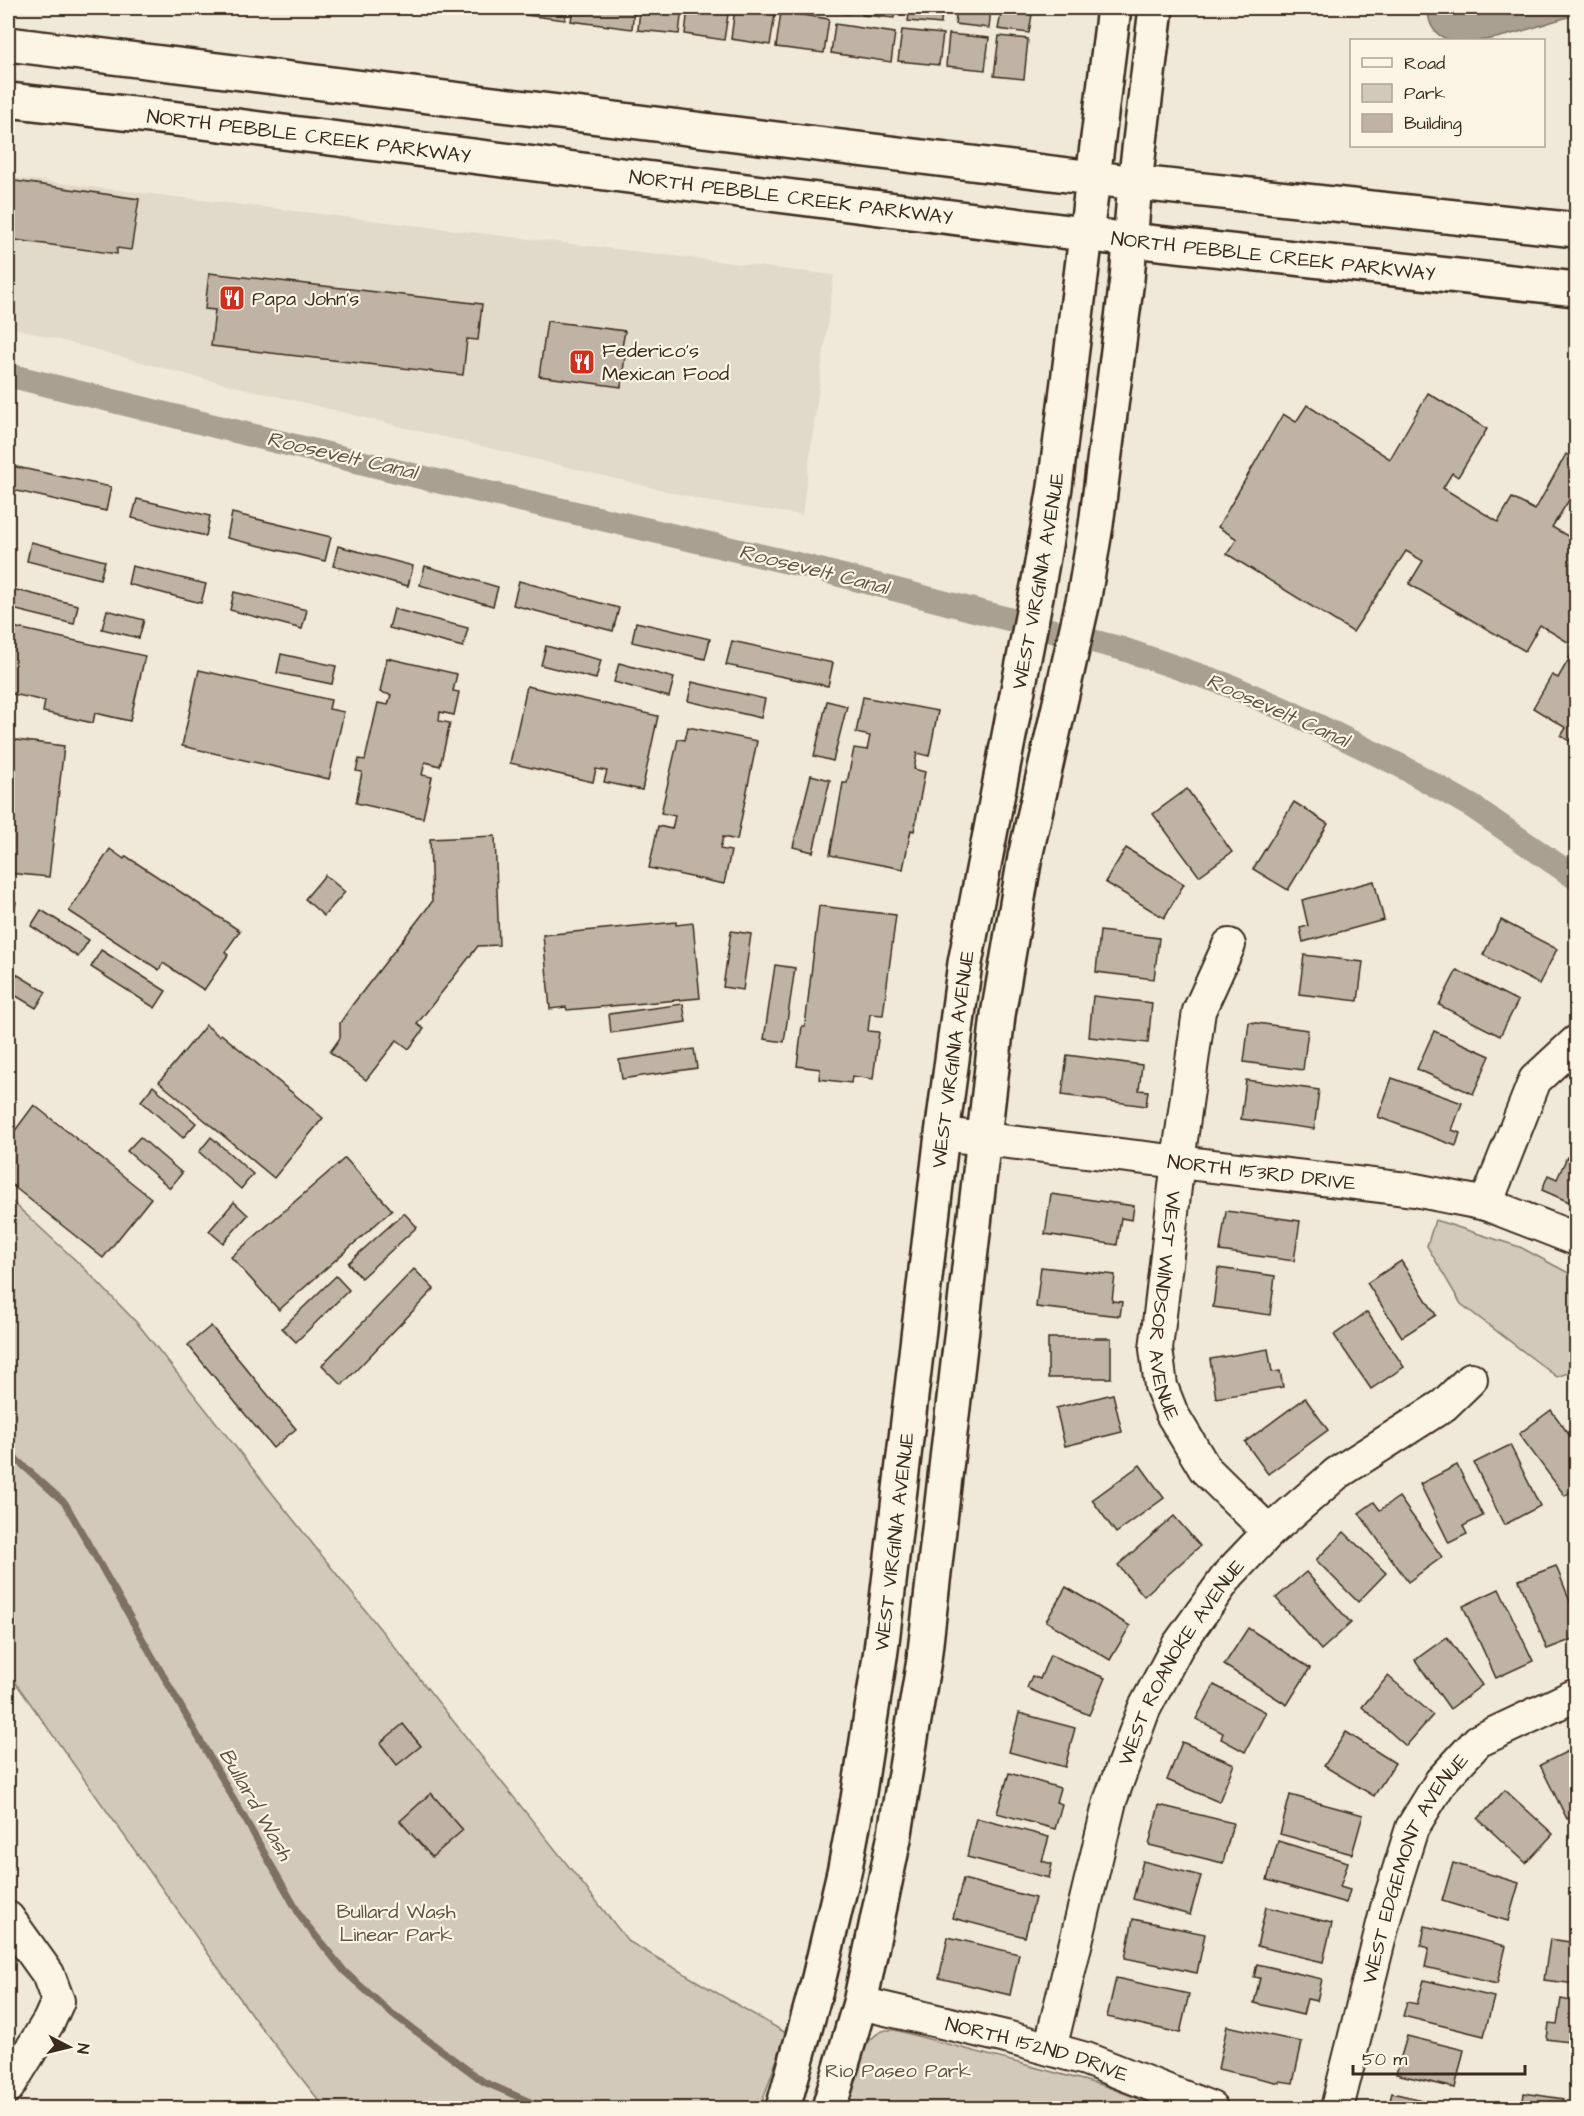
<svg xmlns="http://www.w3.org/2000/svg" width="1584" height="2116" font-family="'Architects Daughter',sans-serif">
	<rect width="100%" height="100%" fill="#f0e9d9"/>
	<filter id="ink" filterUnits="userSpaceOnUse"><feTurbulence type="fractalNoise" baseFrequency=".0167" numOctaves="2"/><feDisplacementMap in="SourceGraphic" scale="12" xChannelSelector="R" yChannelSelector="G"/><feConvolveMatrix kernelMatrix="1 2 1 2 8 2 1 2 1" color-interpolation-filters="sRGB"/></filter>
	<g filter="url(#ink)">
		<path fill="#e1d9c9" d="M 8,177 L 834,275 L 802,515 L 711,502 L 185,374 L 8,326 Z"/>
		<g fill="#d2c9ba" stroke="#867a6c" stroke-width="1.5">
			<path d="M 8,1198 L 84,1268 L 138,1324 L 628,1941 L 786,2033 L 760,2108 L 325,2108 L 256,2021 L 8,1672 Z"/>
			<path d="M 1435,1220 L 1520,1247 L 1576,1277 L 1576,1370 L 1557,1377 L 1461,1304 L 1427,1246 Z"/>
			<path d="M 886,2030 L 895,2030 L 1105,2086 L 1163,2108 L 844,2108 C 851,2086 860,2035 886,2030 Z"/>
		</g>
		<path fill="#aaa091" stroke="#7e7163" stroke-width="1.5" d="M 1428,8 L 1576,8 L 1576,15 C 1543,21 1427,76 1428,8 Z"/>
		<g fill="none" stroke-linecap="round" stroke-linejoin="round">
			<path stroke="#7e7163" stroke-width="7" d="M 8,1452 L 65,1503 L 302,1919 L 345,1972 L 390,2012 L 484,2082 L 544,2108"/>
			<path stroke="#aaa091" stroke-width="24" d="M 8,375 L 437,481 L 801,565 L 1123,649 L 1228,685 L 1288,711 L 1401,766 L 1473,807 L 1576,878"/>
		</g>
		<g fill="#beb3a4" stroke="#3b2a1e" stroke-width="1.5">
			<path d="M 479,8 L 520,8 L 519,13 Z"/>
			<path d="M 525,8 L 567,8 L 565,20 L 525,15 Z"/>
			<path d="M 573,8 L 634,8 L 632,29 L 571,21 Z"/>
			<path d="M 640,8 L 682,8 L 679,34 L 638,30 Z"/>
			<path d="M 688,8 L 729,8 L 724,40 L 685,34 Z"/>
			<path d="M 735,8 L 775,14 L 770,45 L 731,39 Z"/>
			<path d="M 817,8 L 850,8 L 849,14 L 817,11 Z"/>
			<path d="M 863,8 L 895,8 L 894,18 L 862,15 Z"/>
			<path d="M 910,8 L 942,8 L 941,24 L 908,21 Z"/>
			<path d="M 957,8 L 991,8 L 989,28 L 955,24 Z"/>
			<path d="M 1002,8 L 1033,8 L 1029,33 L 998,29 Z"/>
			<path d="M 781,12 L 829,19 L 824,53 L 776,47 Z"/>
			<path d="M 835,24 L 895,33 L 891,62 L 831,53 Z"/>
			<path d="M 902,30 L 943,34 L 939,65 L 898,61 Z"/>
			<path d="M 949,34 L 989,38 L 985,70 L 946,66 Z"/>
			<path d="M 999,36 L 1028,39 L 1024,79 L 994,76 Z"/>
			<path d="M 8,180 L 139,199 L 131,250 L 117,248 L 117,254 L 8,239 Z"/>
			<path d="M 209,273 L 482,304 L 478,340 L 467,339 L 463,375 L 211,346 L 215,310 L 205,309 Z"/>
			<path d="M 547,321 L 625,331 L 622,347 L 626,348 L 621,387 L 539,376 Z"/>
			<path d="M 1428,393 L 1487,429 L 1458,477 L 1452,473 L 1443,488 L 1498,522 L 1512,498 L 1535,510 L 1566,454 L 1576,461 L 1576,489 L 1552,527 L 1576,541 L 1576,745 L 1561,736 L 1566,728 L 1533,708 L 1552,675 L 1558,678 L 1576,647 L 1540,625 L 1525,651 L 1409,584 L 1423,561 L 1406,551 L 1353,632 L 1227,554 L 1237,539 L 1218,527 L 1283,414 L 1296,422 L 1307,405 L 1390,459 Z"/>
			<path d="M 12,466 L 111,487 L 106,511 L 8,489 Z"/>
			<path d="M 137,499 L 210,516 L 206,536 L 132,518 Z"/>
			<path d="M 232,513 L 331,537 L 325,561 L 227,538 Z"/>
			<path d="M 31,542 L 105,561 L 100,579 L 27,561 Z"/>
			<path d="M 338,546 L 413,566 L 408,586 L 333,566 Z"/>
			<path d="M 132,566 L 206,584 L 201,603 L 128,584 Z"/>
			<path d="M 425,566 L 498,587 L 493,606 L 420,585 Z"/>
			<path d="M 519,581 L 619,608 L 613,631 L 513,605 Z"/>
			<path d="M 8,588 L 78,605 L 74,624 L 8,608 Z"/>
			<path d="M 234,592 L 307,610 L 302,629 L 230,610 Z"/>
			<path d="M 394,609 L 468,628 L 463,647 L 389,628 Z"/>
			<path d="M 107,610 L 144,620 L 139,638 L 102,629 Z"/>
			<path d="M 636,622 L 710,639 L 705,659 L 632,642 Z"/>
			<path d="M 13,627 L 145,656 L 130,721 L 95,713 L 93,723 L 43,712 L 45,701 L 8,693 L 8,652 Z"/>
			<path d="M 732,641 L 833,663 L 828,686 L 726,665 Z"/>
			<path d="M 546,646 L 601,660 L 596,679 L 541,665 Z"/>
			<path d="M 281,654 L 336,666 L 332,684 L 277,673 Z"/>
			<path d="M 387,658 L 457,674 L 453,691 L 459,692 L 454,715 L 440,712 L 439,721 L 450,723 L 440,766 L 425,762 L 422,775 L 432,777 L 423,818 L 356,803 L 362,772 L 356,771 L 359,759 L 365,760 L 378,703 L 388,705 L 391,695 L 380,692 Z"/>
			<path d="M 619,663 L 674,678 L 669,697 L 614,682 Z"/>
			<path d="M 199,670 L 331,700 L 329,709 L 344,712 L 329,779 L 182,746 Z"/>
			<path d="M 692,682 L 765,699 L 761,718 L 688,701 Z"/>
			<path d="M 527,686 L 658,716 L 642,790 L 604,782 L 607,771 L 596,769 L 593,782 L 510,763 Z"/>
			<path d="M 863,697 L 938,711 L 929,756 L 917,753 L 914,769 L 925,772 L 914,831 L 911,830 L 903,869 L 830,855 L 843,783 L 847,783 L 854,748 L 867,750 L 870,736 L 856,733 Z"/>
			<path d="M 827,701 L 847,706 L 833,761 L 814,756 Z"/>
			<path d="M 688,727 L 757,741 L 737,840 L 723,837 L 720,849 L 731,851 L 724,884 L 649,868 L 658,826 L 672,829 L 675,816 L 661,813 L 678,739 L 685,740 Z"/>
			<path d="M 8,739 L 64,746 L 49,877 L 8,873 Z"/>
			<path d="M 811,775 L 830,780 L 813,852 L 793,847 Z"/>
			<path d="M 1187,789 L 1232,852 L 1199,876 L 1153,814 Z"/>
			<path d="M 1294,802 L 1328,824 L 1288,890 L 1253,869 Z"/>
			<path d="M 495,836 L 499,945 L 478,946 L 417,1024 L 424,1029 L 409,1049 L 397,1040 L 366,1080 L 330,1052 L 340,1038 L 340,1023 L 353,1004 L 432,902 L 430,839 Z"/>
			<path d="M 1126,848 L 1184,884 L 1164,918 L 1105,882 Z"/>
			<path d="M 110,849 L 124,859 L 126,856 L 240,931 L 225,952 L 228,955 L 204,990 L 163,963 L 159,970 L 69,911 Z"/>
			<path d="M 325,875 L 345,892 L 324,916 L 305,899 Z"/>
			<path d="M 1374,881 L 1384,920 L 1303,942 L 1300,928 L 1308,926 L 1302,900 Z"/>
			<path d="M 8,901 L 16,902 L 13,921 L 8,920 Z"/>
			<path d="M 819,906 L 896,915 L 883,1015 L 870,1014 L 868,1031 L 879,1032 L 873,1079 L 852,1076 L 851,1083 L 819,1079 L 820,1069 L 797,1066 L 802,1026 L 805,1026 Z"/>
			<path d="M 41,910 L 89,940 L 78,957 L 31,926 Z"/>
			<path d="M 1501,920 L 1557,949 L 1539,984 L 1483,955 Z"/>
			<path d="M 676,922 L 676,925 L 693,923 L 700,998 L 567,1010 L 566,1007 L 550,1009 L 543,935 Z"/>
			<path d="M 731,931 L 751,934 L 743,990 L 723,987 Z"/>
			<path d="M 1100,931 L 1159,938 L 1154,979 L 1096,972 Z"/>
			<path d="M 101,950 L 166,991 L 155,1008 L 91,967 Z"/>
			<path d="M 1304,955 L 1363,962 L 1358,1001 L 1299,994 Z"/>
			<path d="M 775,965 L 795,968 L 784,1042 L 764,1039 Z"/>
			<path d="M 8,969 L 46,992 L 36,1008 L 8,991 Z"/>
			<path d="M 1457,970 L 1518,1001 L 1500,1036 L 1439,1005 Z"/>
			<path d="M 1093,996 L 1152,1003 L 1148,1043 L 1089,1037 Z"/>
			<path d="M 683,1004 L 686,1022 L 611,1033 L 609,1014 Z"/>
			<path d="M 1249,1022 L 1308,1030 L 1303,1070 L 1244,1062 Z"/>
			<path d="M 206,1025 L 219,1036 L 221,1034 L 323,1118 L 274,1178 L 159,1082 Z"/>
			<path d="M 1434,1031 L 1490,1056 L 1473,1094 L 1417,1069 Z"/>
			<path d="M 694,1049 L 697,1068 L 622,1079 L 619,1060 Z"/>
			<path d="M 1067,1055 L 1142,1065 L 1139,1090 L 1148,1091 L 1146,1106 L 1062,1095 Z"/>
			<path d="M 1392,1078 L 1462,1103 L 1452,1130 L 1460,1133 L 1456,1146 L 1378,1117 Z"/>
			<path d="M 1246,1080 L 1319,1090 L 1314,1129 L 1241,1119 Z"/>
			<path d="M 153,1086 L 196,1123 L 183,1138 L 141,1101 Z"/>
			<path d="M 34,1105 L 151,1198 L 103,1258 L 8,1182 L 8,1140 Z"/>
			<path d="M 140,1137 L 182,1173 L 170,1188 L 127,1151 Z"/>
			<path d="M 211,1137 L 253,1174 L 241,1189 L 199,1152 Z"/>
			<path d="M 1567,1157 L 1576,1161 L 1576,1205 L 1542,1190 L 1548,1175 L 1557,1179 Z"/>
			<path d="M 345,1158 L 392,1210 L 279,1310 L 231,1257 Z"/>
			<path d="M 1051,1194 L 1134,1206 L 1132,1220 L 1121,1218 L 1117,1245 L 1045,1234 Z"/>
			<path d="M 234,1202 L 248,1215 L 223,1243 L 209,1231 Z"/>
			<path d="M 1226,1211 L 1300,1221 L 1294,1261 L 1220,1251 Z"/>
			<path d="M 404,1213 L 417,1227 L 361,1278 L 348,1263 Z"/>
			<path d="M 1401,1261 L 1436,1315 L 1402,1337 L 1367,1283 Z"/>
			<path d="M 1041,1267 L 1115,1275 L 1112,1301 L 1122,1302 L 1120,1316 L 1036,1307 Z"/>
			<path d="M 1218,1268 L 1275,1276 L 1270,1315 L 1213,1307 Z"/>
			<path d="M 414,1269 L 434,1289 L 342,1385 L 322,1365 Z"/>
			<path d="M 336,1276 L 349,1290 L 296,1342 L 282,1328 Z"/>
			<path d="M 1367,1312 L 1404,1367 L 1371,1389 L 1334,1335 Z"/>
			<path d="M 211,1326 L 296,1429 L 273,1448 L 188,1345 Z"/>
			<rect x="1048" y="1338" width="63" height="40"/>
			<path d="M 1268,1349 L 1272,1372 L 1280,1371 L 1283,1387 L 1216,1398 L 1210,1359 Z"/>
			<path d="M 1113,1394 L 1122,1432 L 1065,1446 L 1056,1408 Z"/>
			<path d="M 1305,1398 L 1328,1430 L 1268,1474 L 1245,1442 Z"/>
			<path d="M 1551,1410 L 1576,1444 L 1576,1487 L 1565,1496 L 1519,1434 Z"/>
			<path d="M 1510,1445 L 1540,1506 L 1504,1525 L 1474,1463 Z"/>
			<path d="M 1140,1465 L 1164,1498 L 1116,1533 L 1092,1500 Z"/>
			<path d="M 1457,1465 L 1483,1516 L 1463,1526 L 1467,1534 L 1449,1543 L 1420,1484 Z"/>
			<path d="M 1399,1497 L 1442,1557 L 1408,1582 L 1359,1513 L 1374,1502 L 1380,1510 Z"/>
			<path d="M 1174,1516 L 1200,1546 L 1144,1596 L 1118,1565 Z"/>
			<path d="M 1344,1532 L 1386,1573 L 1358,1602 L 1316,1560 Z"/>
			<path d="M 1556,1566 L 1576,1616 L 1576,1638 L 1547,1649 L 1519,1580 Z"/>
			<path d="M 1306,1572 L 1351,1623 L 1321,1650 L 1276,1598 Z"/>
			<path d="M 1066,1587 L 1130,1626 L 1110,1660 L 1046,1621 Z"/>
			<path d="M 1499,1589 L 1533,1661 L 1496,1678 L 1463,1606 Z"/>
			<path d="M 1248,1628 L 1310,1668 L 1287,1705 L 1224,1665 Z"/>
			<path d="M 1447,1637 L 1482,1685 L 1450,1709 L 1415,1660 Z"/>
			<path d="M 1050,1655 L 1105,1678 L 1089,1715 L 1027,1688 L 1032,1676 L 1040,1679 Z"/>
			<path d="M 1388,1676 L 1433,1715 L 1406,1746 L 1362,1707 Z"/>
			<path d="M 1214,1685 L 1266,1712 L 1245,1752 L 1221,1739 L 1223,1733 L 1196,1719 Z"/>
			<path d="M 1019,1713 L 1075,1728 L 1065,1767 L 1009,1752 Z"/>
			<path d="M 403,1724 L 421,1746 L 397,1765 L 380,1743 Z"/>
			<path d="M 1346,1732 L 1395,1763 L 1374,1796 L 1324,1766 Z"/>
			<path d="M 1182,1742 L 1234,1764 L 1219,1802 L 1167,1780 Z"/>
			<path d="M 1576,1747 L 1576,1814 L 1567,1819 L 1540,1765 Z"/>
			<path d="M 1009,1773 L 1060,1788 L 1056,1802 L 1062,1804 L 1055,1829 L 997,1813 Z"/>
			<path d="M 1505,1790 L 1553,1834 L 1526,1863 L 1478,1819 Z"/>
			<path d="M 431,1793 L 463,1830 L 432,1857 L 400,1821 Z"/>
			<path d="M 1290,1795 L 1363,1815 L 1352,1854 L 1280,1834 Z"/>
			<path d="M 1159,1805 L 1233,1823 L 1223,1863 L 1149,1845 Z"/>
			<path d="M 976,1818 L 1049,1837 L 1042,1861 L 1052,1864 L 1049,1878 L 967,1857 Z"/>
			<path d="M 1278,1841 L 1348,1862 L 1340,1887 L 1350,1890 L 1346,1903 L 1267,1880 Z"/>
			<path d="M 1143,1861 L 1201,1876 L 1190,1915 L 1133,1899 Z"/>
			<path d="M 1453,1863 L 1519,1883 L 1508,1921 L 1442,1901 Z"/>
			<path d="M 963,1879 L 1035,1898 L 1025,1937 L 953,1918 Z"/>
			<path d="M 1266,1907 L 1332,1923 L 1323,1962 L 1257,1946 Z"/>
			<path d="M 1133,1919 L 1205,1934 L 1197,1973 L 1125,1958 Z"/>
			<path d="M 1425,1926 L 1506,1946 L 1497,1984 L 1425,1967 L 1429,1948 L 1421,1946 Z"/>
			<path d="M 948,1937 L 1019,1954 L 1010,1995 L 939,1978 Z"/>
			<path d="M 1550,1939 L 1576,1943 L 1576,1984 L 1544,1980 Z"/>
			<path d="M 1257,1964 L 1322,1979 L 1317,2001 L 1307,1999 L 1303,2015 L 1254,2003 L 1260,1978 L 1254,1977 Z"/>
			<path d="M 1116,1978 L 1189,1994 L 1180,2033 L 1107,2017 Z"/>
			<path d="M 1424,1980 L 1494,1997 L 1484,2036 L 1403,2016 L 1407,2002 L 1417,2004 Z"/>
			<path d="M 1561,1999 L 1576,2002 L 1576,2043 L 1547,2039 L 1549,2023 L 1557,2024 Z"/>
			<path d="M 1227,2026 L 1302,2042 L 1293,2083 L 1280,2081 L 1280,2083 L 1218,2069 Z"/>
			<path d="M 1407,2036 L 1464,2050 L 1455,2088 L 1396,2074 Z"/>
			<path d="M 1392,2093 L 1456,2108 L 1388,2108 Z"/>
			<path d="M 1524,2093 L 1563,2099 L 1562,2108 L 1522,2108 Z"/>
		</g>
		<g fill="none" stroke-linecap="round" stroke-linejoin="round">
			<g stroke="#3b2a1e" stroke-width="36">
				<g id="minor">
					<path id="s1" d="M 1229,945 L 1199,1011 L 1178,1161 L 1156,1349 L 1161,1386 L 1172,1414 L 1205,1469 L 1269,1532"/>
					<path id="s2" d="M 942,1134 L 1415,1190 L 1486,1204 L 1576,1239"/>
					<path d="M 1486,1204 L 1535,1080 L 1576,1042"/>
					<path d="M 8,1918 L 48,1974 L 58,2001 L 49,2021 L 8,2087"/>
					<path id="s3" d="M 860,2003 L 1006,2037 L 1086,2059 L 1211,2108"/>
					<path id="s4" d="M 1050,2049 L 1110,1801 L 1144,1709 L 1177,1647 L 1229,1574 L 1269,1532 L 1336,1474 L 1444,1405 L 1471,1379"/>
					<path id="s5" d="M 1337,2108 L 1387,1908 L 1412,1828 L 1441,1781 L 1478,1741 L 1576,1695"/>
				</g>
			</g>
			<g stroke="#3b2a1e" stroke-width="38">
				<g id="major">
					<path d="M 8,44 L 1092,178 L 1576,230"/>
					<path id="s6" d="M 8,100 L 213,123 L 1131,240 L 1576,289"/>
					<path id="s7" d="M 783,2108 L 818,1982 L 845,1868 L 858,1799 L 881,1650 L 942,1134 L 965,963 L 1038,586 L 1055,487 L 1114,8"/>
					<path d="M 829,2108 L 860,2003 L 894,1839 L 924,1660 L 998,1015 L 1025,857 L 1084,597 L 1096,525 L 1127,279 L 1135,183 L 1156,8"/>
				</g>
			</g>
			<use href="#minor" stroke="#fcf5e5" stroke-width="32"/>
			<use href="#major" stroke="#fcf5e5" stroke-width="33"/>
		</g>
	</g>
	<defs>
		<g id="restaurant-square" transform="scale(1.35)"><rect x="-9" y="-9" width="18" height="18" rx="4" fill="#c8321e" stroke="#fcf5e5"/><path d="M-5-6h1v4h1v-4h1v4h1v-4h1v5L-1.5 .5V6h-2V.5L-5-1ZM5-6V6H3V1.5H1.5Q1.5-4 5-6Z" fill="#fff"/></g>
	</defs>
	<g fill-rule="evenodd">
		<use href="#restaurant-square" x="232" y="298"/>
		<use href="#restaurant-square" x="582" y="362"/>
	</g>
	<g text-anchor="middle" stroke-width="4.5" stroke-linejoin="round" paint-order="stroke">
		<g font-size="20" fill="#3b2a1e" stroke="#fcf5e5">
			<text dy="7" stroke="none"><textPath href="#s6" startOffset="303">NORTH PEBBLE CREEK PARKWAY</textPath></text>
			<text dy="7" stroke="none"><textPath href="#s6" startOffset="789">NORTH PEBBLE CREEK PARKWAY</textPath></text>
			<text dy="7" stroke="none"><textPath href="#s6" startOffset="1275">NORTH PEBBLE CREEK PARKWAY</textPath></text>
			<text dy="7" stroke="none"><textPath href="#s7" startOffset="1550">WEST VIRGINIA AVENUE</textPath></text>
			<text dy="7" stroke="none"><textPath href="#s7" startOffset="1064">WEST VIRGINIA AVENUE</textPath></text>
			<text dy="7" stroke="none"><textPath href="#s2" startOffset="322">NORTH 153RD DRIVE</textPath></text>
			<text dy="7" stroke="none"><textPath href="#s1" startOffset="370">WEST WINDSOR AVENUE</textPath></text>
			<text dy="7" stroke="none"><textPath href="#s7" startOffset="578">WEST VIRGINIA AVENUE</textPath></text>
			<text dy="7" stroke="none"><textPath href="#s4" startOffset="412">WEST ROANOKE AVENUE</textPath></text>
			<text dy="7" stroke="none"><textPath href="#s5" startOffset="254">WEST EDGEMONT AVENUE</textPath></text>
			<text dy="7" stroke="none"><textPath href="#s3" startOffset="183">NORTH 152ND DRIVE</textPath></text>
		</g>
		<g font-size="20" fill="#3b2a1e" stroke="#fcf5e5" text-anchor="start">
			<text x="252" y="305">Papa John's</text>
			<text x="602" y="357">Federico's<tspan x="602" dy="23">Mexican Food</tspan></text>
		</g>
		<g font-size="20" fill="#615245" stroke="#fcf5e5">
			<text x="396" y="1918">Bullard Wash<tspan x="396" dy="23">Linear Park</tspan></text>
			<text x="898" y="2077">Rio Paseo Park</text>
		</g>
		<g font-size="21" font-style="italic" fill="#625346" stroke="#fcf5e5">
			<text transform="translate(342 455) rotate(13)" y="7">Roosevelt Canal</text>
			<text transform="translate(814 569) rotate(14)" y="7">Roosevelt Canal</text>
			<text transform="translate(1278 710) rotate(24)" y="7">Roosevelt Canal</text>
			<text transform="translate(256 1804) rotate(60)" y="7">Bullard Wash</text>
		</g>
	</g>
	<rect width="1584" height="2116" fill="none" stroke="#fcf5e5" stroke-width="30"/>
	<rect x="15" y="15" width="1554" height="2086" fill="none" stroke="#3b2a1e" stroke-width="2" filter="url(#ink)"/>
	<rect x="1350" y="39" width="195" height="108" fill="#fcf5e5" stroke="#afa495" stroke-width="1.5"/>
	<rect x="1362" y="58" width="30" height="9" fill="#fcf5e5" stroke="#afa495" stroke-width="1.5"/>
	<text x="1404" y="69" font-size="18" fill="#3b2a1e">Road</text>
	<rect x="1362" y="84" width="30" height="18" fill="#d2c9ba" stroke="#afa495" stroke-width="1.5"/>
	<text x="1404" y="99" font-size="18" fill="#3b2a1e">Park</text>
	<rect x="1362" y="114" width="30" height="18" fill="#beb3a4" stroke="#afa495" stroke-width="1.5"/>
	<text x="1404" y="129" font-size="18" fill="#3b2a1e">Building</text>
	<g transform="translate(69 2047) rotate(97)" stroke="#fcf5e5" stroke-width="4.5" paint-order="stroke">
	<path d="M0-4.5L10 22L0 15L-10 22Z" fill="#3b2a1e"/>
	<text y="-9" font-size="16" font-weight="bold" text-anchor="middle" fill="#3b2a1e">N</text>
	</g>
	<path d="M1353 2065v9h172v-9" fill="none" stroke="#3b2a1e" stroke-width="3"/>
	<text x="1362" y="2065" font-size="18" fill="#3b2a1e" stroke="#fcf5e5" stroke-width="4.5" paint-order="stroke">50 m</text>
</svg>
